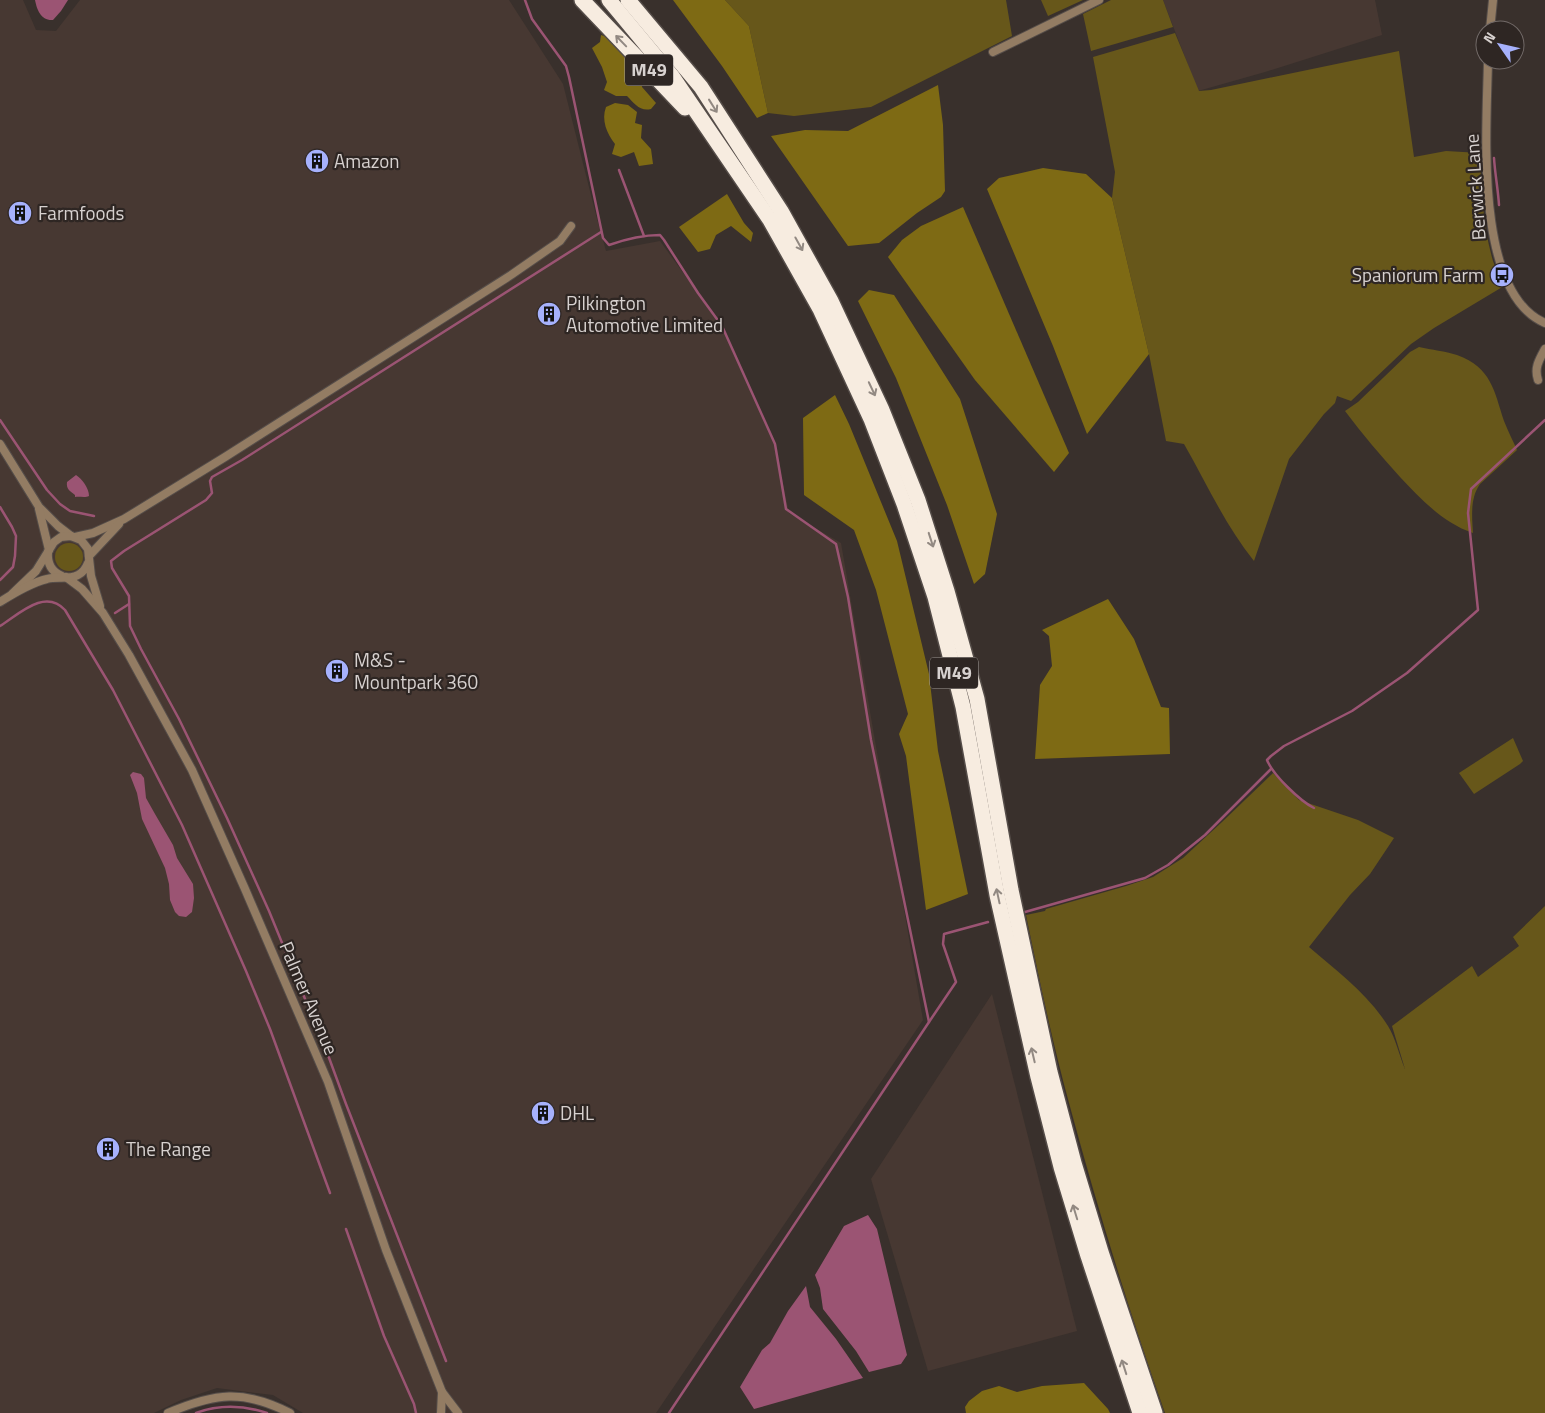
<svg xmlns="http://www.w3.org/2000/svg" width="1545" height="1413" font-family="'Titillium Web',sans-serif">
	<rect width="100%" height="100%" fill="#39302c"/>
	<g fill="#473832">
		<path d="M 0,0 L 23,0 L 36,30 L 56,31 L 80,0 L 509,0 L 563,84 L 596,215 L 606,251 L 660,241 L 722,326 L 775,444 L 789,513 L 841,543 L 923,1020 L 656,1413 L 303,1413 L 273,1395 L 217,1388 L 181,1400 L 154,1413 L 0,1413 Z"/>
		<path d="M 1163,0 L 1375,0 L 1382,35 L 1265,72 L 1198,91 Z"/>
		<path d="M 992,994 L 1077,1331 L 928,1371 L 871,1179 Z"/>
	</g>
	<g fill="#67571a">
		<path d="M 725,0 L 1006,0 L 1012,36 L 871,107 L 794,116 L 768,113 L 749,26 Z"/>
		<path d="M 1041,0 L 1083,0 L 1048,16 Z"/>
		<path d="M 1111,0 L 1163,0 L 1173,27 L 1091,51 L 1083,14 Z"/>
		<path d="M 1175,33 L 1199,91 L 1211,90 L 1399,51 L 1414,157 L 1446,151 L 1480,153 C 1481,189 1483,227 1493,261 C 1496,270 1500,278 1504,286 L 1434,328 L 1411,344 L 1351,401 L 1337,396 L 1335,403 L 1324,414 L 1289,459 L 1254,561 C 1225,525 1207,484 1184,444 L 1166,441 L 1149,354 L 1112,198 L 1115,172 L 1093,57 Z"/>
		<path d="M 1419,347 C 1432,350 1445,351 1457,355 C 1492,368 1494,391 1504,421 C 1508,431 1513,441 1517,450 L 1480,484 C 1470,498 1472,517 1473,533 C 1443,523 1421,499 1400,477 C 1381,456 1362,434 1345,411 L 1358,402 L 1410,352 Z"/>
		<circle cx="69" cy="557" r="14"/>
		<path d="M 1513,738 L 1523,761 L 1520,764 L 1474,794 L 1459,773 Z"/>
		<path d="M 1273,773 L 1299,800 L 1358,820 L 1394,838 L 1370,874 L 1350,895 L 1309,947 C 1337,971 1368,994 1388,1026 C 1396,1039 1399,1055 1405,1069 L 1392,1026 L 1472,966 L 1478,977 L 1519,946 L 1513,937 L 1545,906 L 1545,1413 L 1165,1413 C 1129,1311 1097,1207 1069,1103 C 1052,1041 1039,978 1026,915 L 1045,911 L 1046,909 L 1126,886 L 1153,877 L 1183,858 L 1222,822 Z"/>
	</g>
	<g fill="#7e6a14">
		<path d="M 673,0 L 725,0 L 749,26 L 768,113 L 757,118 L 722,66 Z"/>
		<path d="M 601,35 L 610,38 L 626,53 L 629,71 L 641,76 L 642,87 L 656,103 L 651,109 C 640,112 634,103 627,96 L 616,96 L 604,90 L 607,82 L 602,67 L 592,48 L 600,42 Z"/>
		<path d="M 938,85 L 943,125 L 945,191 L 941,197 L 917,213 L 879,243 L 848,246 L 771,136 L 805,130 L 848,131 Z"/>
		<path d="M 615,103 L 628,105 L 637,112 L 635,123 L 642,125 L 641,138 L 651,149 L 653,164 L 639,166 L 634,152 L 621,157 L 612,154 L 615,144 C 607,134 601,120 606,107 Z"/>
		<path d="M 1043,168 L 1086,174 L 1112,198 L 1149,354 L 1087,434 L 1053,346 L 987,189 L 999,178 Z"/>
		<path d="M 727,194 L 744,223 L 753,233 L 751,242 L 731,226 L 716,235 L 710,249 L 698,252 L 679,227 Z"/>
		<path d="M 963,207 L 1069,453 L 1054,472 L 975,380 L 888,257 L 902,240 L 921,226 Z"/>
		<path d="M 869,290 L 894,295 L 960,399 L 997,514 L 985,574 L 974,584 L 947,505 L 896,378 L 858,301 Z"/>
		<path d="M 835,395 L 849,424 L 897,541 L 929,674 L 938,751 L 968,894 L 926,910 L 906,756 L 899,734 L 908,714 L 876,590 L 854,530 L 804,495 L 803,418 Z"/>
		<path d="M 1108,599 L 1134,639 L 1161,707 L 1169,708 L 1170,754 L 1035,759 L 1040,685 L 1052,666 L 1049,636 L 1042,630 Z"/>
		<path d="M 1084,1383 L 1108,1409 L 1110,1413 L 966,1413 L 965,1407 L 969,1401 L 982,1391 L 999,1386 L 1017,1392 L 1042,1386 Z"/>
	</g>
	<g fill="#9b5473">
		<path d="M 35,0 L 68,0 L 61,11 L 53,20 C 41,21 37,10 35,0 Z"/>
		<path d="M 76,475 C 82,479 89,488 89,496 C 85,498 79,496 75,497 L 75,495 C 70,491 66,489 67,482 Z"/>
		<path d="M 133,772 L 141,774 L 144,778 L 146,798 L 155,814 L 173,845 L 177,858 L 193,884 L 194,898 L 192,912 L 186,917 L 179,916 L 175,912 L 170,900 L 169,884 L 165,868 L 142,819 L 137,793 L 130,775 Z"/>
		<path d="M 868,1215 L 877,1229 L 907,1355 L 901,1364 L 869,1372 L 856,1351 L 823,1309 L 820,1288 L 815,1275 L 844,1226 Z"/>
		<path d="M 806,1286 L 810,1307 L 836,1339 L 863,1378 L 754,1409 L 740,1387 L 762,1350 L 770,1343 L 788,1311 Z"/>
	</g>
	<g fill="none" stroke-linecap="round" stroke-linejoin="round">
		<g stroke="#9b5473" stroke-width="2.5">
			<path d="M 525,0 L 532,19 L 566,66 L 569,77 L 603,238 L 609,245 C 626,239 643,235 660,235 L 664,240 L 698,293 L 722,326 L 775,444 L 786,509 L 836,544 L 848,597 L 871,740 L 929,1022 L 669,1413"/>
			<path d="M 1494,158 C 1495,174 1498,189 1499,205"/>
			<path d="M 619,170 L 644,236"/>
			<path d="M 0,420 L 47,490 L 60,504 L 70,511 L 94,516"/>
			<path d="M 0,507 L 12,527 L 16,536 L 15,556 L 13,567 L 0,580"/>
			<path d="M 115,613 L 129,604"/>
			<path d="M 0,626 C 19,614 45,588 65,610 L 113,690 L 182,825 L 246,971 L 270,1029 L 330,1193"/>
			<path d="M 1314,808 C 1300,801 1273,775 1267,760 L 1271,756 L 1284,746 L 1352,711 L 1407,673 L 1478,610 L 1468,513 L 1471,489 L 1545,420"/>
			<path d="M 1025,912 L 1145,878 L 1168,865 L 1205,835 L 1271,769"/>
			<path d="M 929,1022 L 956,982 L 943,944 L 944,934 L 988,922"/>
			<path d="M 346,1229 L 384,1336 L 414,1404 L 416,1413"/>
			<path d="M 446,1361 L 346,1104 L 328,1055 L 269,911 L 227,818 L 179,719 L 141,649 L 130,626 L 129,596 L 112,568 L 111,561 L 124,551 L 206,500 L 212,493 L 210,481 L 212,477 L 242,460 L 601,232"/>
			<path d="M 196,1413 C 220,1404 243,1405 267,1413"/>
		</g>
		<g stroke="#554d49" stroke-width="10">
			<g id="minor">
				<path d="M 1490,30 L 1493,0"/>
				<path d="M 993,52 L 1099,0"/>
				<path d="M 1488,60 C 1487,125 1473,292 1545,323"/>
				<path d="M 1538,380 C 1534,368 1539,360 1545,349"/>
				<path d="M 0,444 L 39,507 L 58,526 L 71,536"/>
				<path d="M 39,509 L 49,550"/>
				<path d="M 75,537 L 93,533 L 124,519 L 225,457 L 511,275 L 560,241 L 571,226"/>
				<path d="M 48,552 C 47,564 52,572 62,576"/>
				<path d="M 89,556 L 119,524"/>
				<path d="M 66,577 L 82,589 L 103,613 L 129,655 L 192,770 L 245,889 L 328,1082 L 386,1250 L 442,1392 L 441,1413"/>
				<path d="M 12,594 L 36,571 L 54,542 L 61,537 L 71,536 L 81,540 L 88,549 L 91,576 L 100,606"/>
				<path d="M 0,602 C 14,593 31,583 47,579 C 57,576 69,580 78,575 C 84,572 86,568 88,563"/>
				<path d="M 442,1392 L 458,1413"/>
				<path d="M 168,1413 C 215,1393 243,1389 290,1413"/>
			</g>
		</g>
		<g stroke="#554d49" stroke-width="18">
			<g id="motorway">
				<path d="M 582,0 L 685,108"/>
				<path d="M 609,0 L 672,76 L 770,220 L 820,309 L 871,419 L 904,504 L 935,597 L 963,707 L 997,895 L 1038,1077 L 1061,1167 L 1088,1256 L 1140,1413"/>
				<path d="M 628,0 L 701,87 L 781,211 L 831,301 L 882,410 L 918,500 L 947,591 L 977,699 L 1011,890 L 1050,1072 L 1074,1163 L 1101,1252 L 1155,1413"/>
			</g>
		</g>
		<use href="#minor" stroke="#937c63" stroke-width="8"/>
		<use href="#motorway" stroke="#f7ece0" stroke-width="15"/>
	</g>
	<defs><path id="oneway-shaft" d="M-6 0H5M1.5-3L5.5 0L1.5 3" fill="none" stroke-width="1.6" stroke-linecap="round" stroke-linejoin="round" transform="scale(1.25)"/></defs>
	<g stroke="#928982">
		<use href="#oneway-shaft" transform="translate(621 41) rotate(-134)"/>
		<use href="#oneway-shaft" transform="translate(713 106) rotate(58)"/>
		<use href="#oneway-shaft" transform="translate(799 244) rotate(61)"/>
		<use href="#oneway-shaft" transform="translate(872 389) rotate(65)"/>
		<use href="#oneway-shaft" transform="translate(931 540) rotate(72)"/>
		<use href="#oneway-shaft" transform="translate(998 896) rotate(-102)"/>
		<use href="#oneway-shaft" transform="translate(1033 1055) rotate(-103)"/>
		<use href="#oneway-shaft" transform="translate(1075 1212) rotate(-107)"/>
		<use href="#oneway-shaft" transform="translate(1124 1367) rotate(-108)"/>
	</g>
	<defs>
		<g id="building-disc" transform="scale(1.25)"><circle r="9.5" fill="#a6b1fc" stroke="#2e2623"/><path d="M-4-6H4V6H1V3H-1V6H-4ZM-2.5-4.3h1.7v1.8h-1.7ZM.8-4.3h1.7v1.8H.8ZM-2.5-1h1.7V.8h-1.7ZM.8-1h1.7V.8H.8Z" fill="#111"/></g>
		<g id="bus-disc" transform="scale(1.25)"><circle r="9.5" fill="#a6b1fc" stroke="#2e2623"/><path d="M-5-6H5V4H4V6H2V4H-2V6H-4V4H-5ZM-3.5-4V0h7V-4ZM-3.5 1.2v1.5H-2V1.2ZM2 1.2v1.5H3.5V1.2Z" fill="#111"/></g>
	</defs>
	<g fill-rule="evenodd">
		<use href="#building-disc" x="317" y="161"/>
		<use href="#building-disc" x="20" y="213"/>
		<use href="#bus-disc" x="1502" y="275"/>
		<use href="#building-disc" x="549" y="314"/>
		<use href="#building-disc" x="337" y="671"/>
		<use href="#building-disc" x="543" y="1113"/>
		<use href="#building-disc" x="108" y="1149"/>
	</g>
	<g text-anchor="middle" stroke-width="4.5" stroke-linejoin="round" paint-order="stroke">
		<g fill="#2e2623" stroke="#a49e9b" stroke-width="1">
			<rect x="625" y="54.5" width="48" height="31" rx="4"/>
			<rect x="930" y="657.5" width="48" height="31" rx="4"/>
		</g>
		<g font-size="18" font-weight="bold" fill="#d7d1cf">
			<text x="649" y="76">M49</text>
			<text x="954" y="679">M49</text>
		</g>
		<g font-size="19" fill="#d7d1cf" stroke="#2e2623" text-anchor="start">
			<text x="334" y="168">Amazon</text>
			<text x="38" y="220">Farmfoods</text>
			<text x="1484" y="282" text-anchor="end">Spaniorum Farm</text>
			<text x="566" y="310">Pilkington<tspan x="566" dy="22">Automotive Limited</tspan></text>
			<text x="354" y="667">M&amp;S -<tspan x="354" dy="22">Mountpark 360</tspan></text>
			<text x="560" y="1120">DHL</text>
			<text x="126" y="1156">The Range</text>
		</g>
		<g font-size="19" fill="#d7d1cf" stroke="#2e2623">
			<text transform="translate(1475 187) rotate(-94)" y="7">Berwick Lane</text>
			<text transform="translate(309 998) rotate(67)" y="7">Palmer Avenue</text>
		</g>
	</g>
	<g transform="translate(1500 45) rotate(304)"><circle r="24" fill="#2e2623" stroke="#726a68"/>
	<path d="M0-4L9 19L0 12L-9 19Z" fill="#a6b1fc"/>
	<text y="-8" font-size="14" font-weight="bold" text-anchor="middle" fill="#d7d1cf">N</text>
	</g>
</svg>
